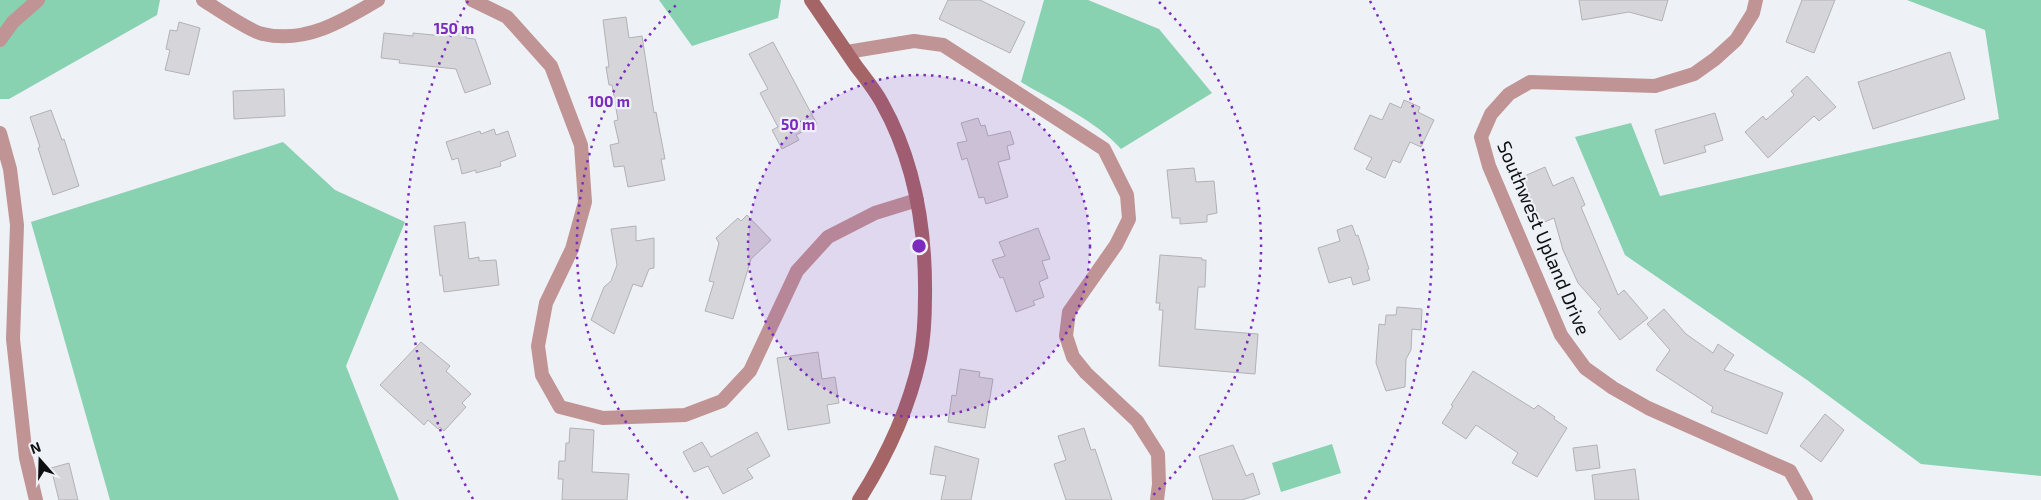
<svg xmlns="http://www.w3.org/2000/svg" width="2041" height="500" font-family="'Exo 2',sans-serif">
	<rect width="100%" height="100%" fill="#eef1f5"/>
	<g fill="#88d1b1">
		<path d="M 0,0 L 160,0 L 157,15 L 9,99 L 0,99 Z"/>
		<path d="M 659,0 L 781,0 L 778,18 L 692,46 Z"/>
		<path d="M 1044,0 L 1088,0 L 1159,29 L 1212,93 L 1121,149 C 1095,120 1054,102 1021,82 Z"/>
		<path d="M 1907,0 L 2041,0 L 2041,476 L 1921,464 L 1807,380 L 1625,255 L 1575,137 L 1631,123 L 1660,196 L 1999,119 L 1985,30 Z"/>
		<path d="M 283,142 L 335,190 L 405,222 L 346,366 L 399,500 L 110,500 L 31,222 Z"/>
		<path d="M 1332,444 L 1341,473 L 1281,492 L 1272,463 Z"/>
	</g>
	<g fill="#d6d5d9" stroke="#b2b2b6">
		<path d="M 948,0 L 980,0 L 1025,22 L 1010,53 L 939,19 Z"/>
		<path d="M 1579,0 L 1668,0 L 1662,21 L 1629,12 L 1582,20 Z"/>
		<path d="M 1802,0 L 1835,0 L 1814,53 L 1786,42 Z"/>
		<path d="M 626,17 L 629,38 L 642,36 L 654,113 L 656,112 L 665,159 L 661,159 L 665,180 L 628,187 L 624,166 L 614,167 L 610,145 L 619,143 L 614,121 L 618,120 L 612,85 L 609,85 L 606,67 L 609,67 L 603,20 Z"/>
		<path d="M 179,22 L 200,28 L 189,75 L 165,70 L 170,50 L 166,49 L 170,30 L 177,31 Z"/>
		<path d="M 444,31 L 466,34 L 466,38 L 475,39 L 491,84 L 465,93 L 456,69 L 399,63 L 400,60 L 381,58 L 384,33 L 413,36 L 413,33 L 443,36 Z"/>
		<path d="M 773,42 L 817,124 L 796,135 L 799,140 L 782,149 L 772,130 L 778,127 L 760,93 L 768,89 L 749,54 Z"/>
		<path d="M 1950,52 L 1965,99 L 1873,129 L 1858,82 Z"/>
		<path d="M 1807,76 L 1836,107 L 1819,121 L 1814,116 L 1768,158 L 1745,132 L 1763,116 L 1766,120 L 1794,95 L 1791,91 Z"/>
		<path d="M 284,89 L 285,116 L 234,119 L 233,91 Z"/>
		<path d="M 1404,100 L 1420,107 L 1418,112 L 1434,120 L 1421,147 L 1410,142 L 1400,163 L 1393,160 L 1385,178 L 1366,169 L 1372,158 L 1354,149 L 1370,115 L 1382,120 L 1390,103 L 1401,108 Z"/>
		<path d="M 51,110 L 62,140 L 64,139 L 79,186 L 53,195 L 38,148 L 40,147 L 30,117 Z"/>
		<path d="M 1715,113 L 1723,140 L 1704,146 L 1706,152 L 1664,164 L 1655,130 Z"/>
		<path d="M 978,118 L 981,126 L 985,125 L 988,136 L 1010,131 L 1014,144 L 1007,146 L 1010,159 L 998,162 L 1008,197 L 986,204 L 984,197 L 979,198 L 967,158 L 962,160 L 957,143 L 967,141 L 961,123 Z"/>
		<path d="M 494,129 L 496,135 L 508,131 L 516,156 L 500,162 L 501,166 L 476,173 L 476,170 L 462,174 L 458,158 L 452,160 L 446,142 L 480,131 L 481,134 Z"/>
		<path d="M 1545,167 L 1553,186 L 1573,177 L 1585,205 L 1581,207 L 1618,295 L 1624,290 L 1648,318 L 1620,340 L 1598,312 L 1601,309 L 1578,283 L 1563,250 L 1554,218 L 1542,223 L 1530,196 L 1528,197 L 1520,178 Z"/>
		<path d="M 1194,168 L 1196,182 L 1214,181 L 1217,213 L 1207,215 L 1207,222 L 1180,224 L 1180,218 L 1172,218 L 1167,170 Z"/>
		<path d="M 747,215 L 771,240 L 751,259 L 733,319 L 705,311 L 714,282 L 709,281 L 719,243 L 716,238 L 738,218 L 741,221 Z"/>
		<path d="M 465,222 L 469,259 L 479,257 L 479,261 L 496,260 L 499,285 L 444,292 L 442,275 L 440,276 L 434,226 Z"/>
		<path d="M 1352,225 L 1356,236 L 1358,235 L 1369,269 L 1367,270 L 1370,280 L 1353,285 L 1351,277 L 1329,283 L 1318,248 L 1340,241 L 1337,230 Z"/>
		<path d="M 636,226 L 636,241 L 654,238 L 654,268 L 649,269 L 642,287 L 633,284 L 614,334 L 591,320 L 604,287 L 611,281 L 617,265 L 611,229 Z"/>
		<path d="M 1038,228 L 1050,259 L 1042,261 L 1048,278 L 1039,282 L 1044,297 L 1033,301 L 1035,305 L 1016,312 L 1003,277 L 1000,278 L 992,260 L 1005,256 L 999,242 Z"/>
		<path d="M 1160,255 L 1202,258 L 1202,260 L 1206,260 L 1205,287 L 1198,287 L 1195,329 L 1258,334 L 1255,374 L 1159,366 L 1163,310 L 1159,310 L 1160,303 L 1156,303 Z"/>
		<path d="M 1397,307 L 1422,309 L 1421,330 L 1412,329 L 1411,350 L 1406,359 L 1405,387 L 1386,391 L 1376,363 L 1379,324 L 1385,325 L 1386,315 L 1396,315 Z"/>
		<path d="M 1664,309 L 1686,334 L 1713,353 L 1718,344 L 1734,355 L 1724,370 L 1783,393 L 1767,434 L 1711,412 L 1713,407 L 1656,370 L 1670,350 L 1647,324 Z"/>
		<path d="M 421,342 L 450,366 L 446,371 L 471,394 L 462,403 L 466,407 L 444,431 L 440,427 L 438,429 L 428,420 L 424,425 L 380,385 Z"/>
		<path d="M 818,352 L 822,379 L 835,377 L 839,403 L 827,405 L 830,423 L 788,430 L 777,358 Z"/>
		<path d="M 960,369 L 980,372 L 979,377 L 993,379 L 985,428 L 948,422 L 952,395 L 956,396 Z"/>
		<path d="M 1473,371 L 1534,409 L 1538,405 L 1555,417 L 1554,419 L 1567,428 L 1537,477 L 1512,463 L 1518,453 L 1476,425 L 1466,439 L 1442,423 L 1453,406 L 1451,405 Z"/>
		<path d="M 1825,414 L 1844,430 L 1821,462 L 1800,446 Z"/>
		<path d="M 570,428 L 594,430 L 592,472 L 629,474 L 627,500 L 562,500 L 563,479 L 558,479 L 559,461 L 565,461 L 566,443 L 569,443 Z"/>
		<path d="M 1084,428 L 1091,450 L 1095,449 L 1112,500 L 1066,500 L 1054,464 L 1066,460 L 1058,436 Z"/>
		<path d="M 757,432 L 770,456 L 747,469 L 753,478 L 723,494 L 708,466 L 694,472 L 683,452 L 702,442 L 711,457 Z"/>
		<path d="M 1233,445 L 1246,476 L 1253,473 L 1260,494 L 1242,500 L 1213,500 L 1199,456 Z"/>
		<path d="M 1597,445 L 1600,468 L 1576,471 L 1573,448 Z"/>
		<path d="M 935,446 L 979,459 L 971,500 L 941,500 L 946,476 L 930,474 Z"/>
		<path d="M 69,463 L 78,500 L 59,500 L 51,468 Z"/>
		<path d="M 1635,469 L 1639,500 L 1595,500 L 1592,475 Z"/>
	</g>
	<g fill="none" stroke-linecap="round" stroke-linejoin="round">
		<g stroke="#c09394" stroke-width="14">
			<path d="M 203,0 C 216,8 251,32 263,34 C 305,44 343,21 378,0"/>
			<path d="M 472,0 L 507,17 L 551,66 L 581,145 L 585,202 L 572,249 L 546,303 L 538,346 L 542,375 L 560,407 L 603,418 L 685,415 L 722,401 L 750,371 L 797,271 L 828,237 L 875,213 L 917,200"/>
			<path d="M 1756,0 L 1753,13 L 1736,40 L 1715,59 L 1694,74 L 1655,86 L 1530,82 L 1509,94 L 1491,114 L 1481,137 L 1489,166 L 1561,335 L 1585,368 L 1613,388 L 1648,408 L 1790,471 L 1806,500"/>
			<path d="M 0,40 L 13,22 L 38,0"/>
			<path d="M 847,52 L 914,41 L 943,45 L 1104,149 L 1127,195 L 1129,219 L 1116,245 L 1069,312 L 1066,336 L 1073,357 L 1086,373 L 1137,421 L 1158,454 L 1159,484 L 1157,500"/>
			<path d="M 0,133 L 10,169 L 17,225 L 13,339 L 26,458 L 36,500"/>
		</g>
		<path stroke="#a56567" stroke-width="14" d="M 811,0 C 826,22 841,44 856,66 C 865,78 875,90 882,103 C 915,162 926,231 925,297 C 925,317 924,338 920,358 C 909,409 887,456 859,500"/>
	</g>
	<circle cx="919" cy="246" r="171" fill="#7b2cbf" fill-opacity=".12"/>
	<g fill="none" stroke="#7b2cbf" stroke-width="2.5" stroke-dasharray="2.5 5">
		<circle cx="919" cy="246" r="171"/>
		<path d="M688 498A342 342 0 0 1 679 2M1159 2A342 342 0 0 1 1150 498"/>
		<path d="M473 499A513 513 0 0 1 468 1M1370 1A513 513 0 0 1 1365 499"/>
	</g>
	<g text-anchor="middle" stroke-width="4.5" stroke-linejoin="round" paint-order="stroke">
		<g font-size="19" fill="#0e0f11" stroke="#eef1f5">
			<text transform="translate(1544 238) rotate(67)" y="7">Southwest Upland Drive</text>
		</g>
	</g>
	<circle cx="919" cy="246" r="8" fill="#7b2cbf" stroke="#eef1f5" stroke-width="2.5"/>
	<g font-size="15" text-anchor="middle" font-weight="bold" fill="#7b2cbf" stroke="#eef1f5" stroke-width="4.5" stroke-linejoin="round" paint-order="stroke">
		<text x="454" y="34">150 m</text>
		<text x="609" y="107">100 m</text>
		<text x="798" y="130">50 m</text>
	</g>
	<g transform="translate(40 460) rotate(340)" stroke="#eef1f5" stroke-width="4" paint-order="stroke">
	<path d="M0-4L9 19L0 12L-9 19Z" fill="#0e0f11"/>
	<text y="-8" font-size="14" font-weight="bold" text-anchor="middle" fill="#0e0f11">N</text>
	</g>
</svg>
